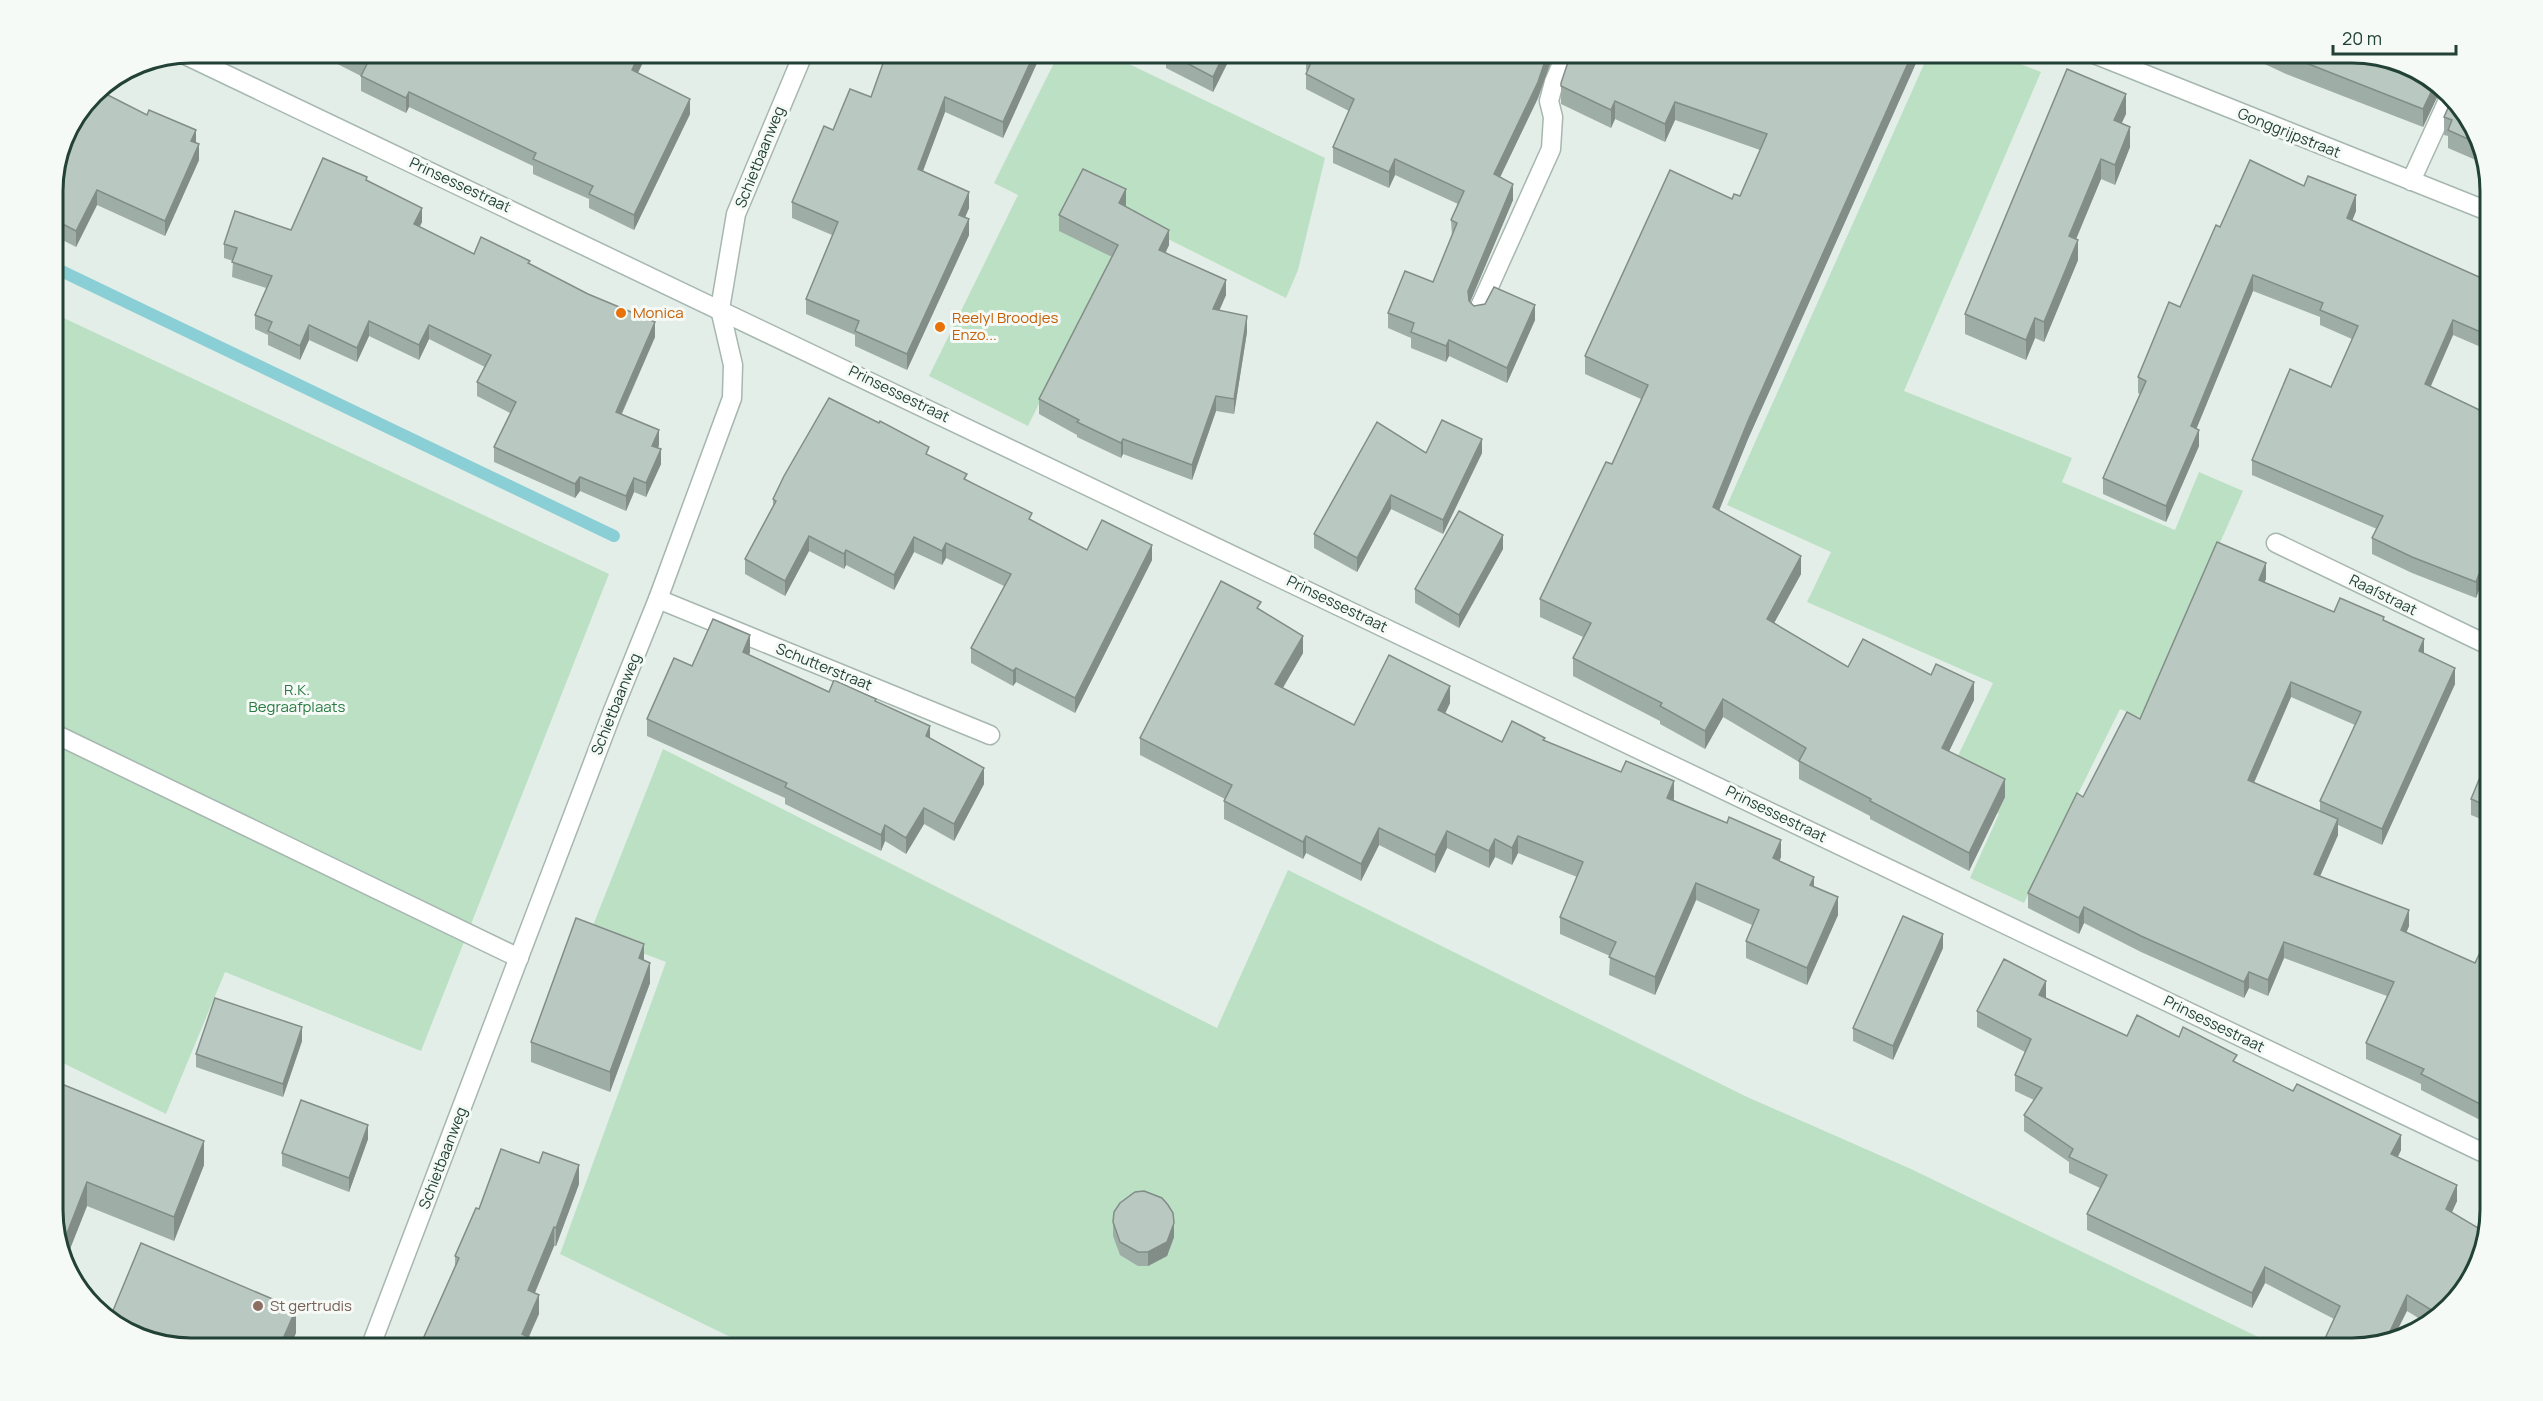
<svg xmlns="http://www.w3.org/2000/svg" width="2543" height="1401" font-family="Manrope,sans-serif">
	<rect width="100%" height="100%" fill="#e4eee9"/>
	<g fill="#bce0c3">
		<path d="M 1059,53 L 1106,53 L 1325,158 L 1298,270 L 1286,298 L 1130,220 L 1028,426 L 929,376 L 1018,195 L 994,183 Z"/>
		<path d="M 1929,53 L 1991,53 L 2041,72 L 1904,391 L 2072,458 L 2062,482 L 2175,530 L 2199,472 L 2243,491 L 2142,718 L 2120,709 L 2024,903 L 1970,878 L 1999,814 L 1942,789 L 1993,683 L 1807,602 L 1831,552 L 1727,505 Z"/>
		<path d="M 53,313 L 609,574 L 421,1051 L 225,972 L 166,1114 L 53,1058 Z"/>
		<path d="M 663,749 L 1217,1028 L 1288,870 L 1745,1096 L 1911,1169 L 2281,1348 L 753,1348 L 560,1254 L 666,962 L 590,933 Z"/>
	</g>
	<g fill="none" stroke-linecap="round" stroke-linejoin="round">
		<path stroke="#8acfd5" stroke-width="12" d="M 53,267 L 614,536"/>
		<g stroke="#a6b7b0" stroke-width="21">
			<g id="minor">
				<path d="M 2089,52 L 2490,212"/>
				<path d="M 183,54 L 2490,1156"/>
				<path d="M 2411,181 L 2449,98"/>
				<path d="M 1478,311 L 1551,149 L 1553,117 L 1549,101 L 1554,82 L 1567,52"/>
				<path d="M 2276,543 L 2490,646"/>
				<path d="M 658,599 L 990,735"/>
				<path d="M 53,733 L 519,958"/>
				<path d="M 370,1348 L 612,713 L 658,599 L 732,398 L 733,365 L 720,309 L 736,214 L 804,52"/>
			</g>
		</g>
		<use href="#minor" stroke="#fff" stroke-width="18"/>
	</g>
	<g fill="#9fada7" fill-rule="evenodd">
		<path d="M 314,52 L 646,52 L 646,56 L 638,73 L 690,114 L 634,230 L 589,208 L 589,199 L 533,174 L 533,166 L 409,107 L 406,113 L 361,91 L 361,76 Z"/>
		<path d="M 1042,52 L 1003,138 L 945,112 L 923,171 L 969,208 L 965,218 L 969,235 L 907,370 L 855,346 L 855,335 L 806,314 L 806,299 L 832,235 L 792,218 L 792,202 L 833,130 L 871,97 Z"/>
		<path d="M 1166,52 L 1233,52 L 1213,92 L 1166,68 Z"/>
		<path d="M 1550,52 L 1550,64 L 1538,98 L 1500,177 L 1513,200 L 1470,302 L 1474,306 L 1535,320 L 1507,383 L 1449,356 L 1446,362 L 1411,348 L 1411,338 L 1388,328 L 1388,313 L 1433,282 L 1452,236 L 1451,220 L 1458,204 L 1395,175 L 1389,188 L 1333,163 L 1333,147 L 1349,111 L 1306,89 L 1306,74 L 1307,71 L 1306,70 L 1306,54 Z"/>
		<path d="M 1582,52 L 1921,52 L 1748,439 L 1719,511 L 1801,574 L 1774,623 L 1848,667 L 1974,700 L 1949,751 L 2005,797 L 1969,871 L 1870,819 L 1870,816 L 1799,779 L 1799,762 L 1723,717 L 1705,749 L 1660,724 L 1660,721 L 1573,676 L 1573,658 L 1583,637 L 1540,617 L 1540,599 L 1612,464 L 1641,399 L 1585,374 L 1585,356 L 1732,199 L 1740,196 L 1760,150 L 1675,120 L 1665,142 L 1615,119 L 1611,128 L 1561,104 L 1561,83 L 1578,60 Z"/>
		<path d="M 2239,52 L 2352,52 L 2439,93 L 2423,127 L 2286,74 Z"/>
		<path d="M 2126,114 L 2121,123 L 2130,147 L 2115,185 L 2101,179 L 2076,239 L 2078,260 L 2044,342 L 2035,338 L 2026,360 L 1965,334 L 1965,314 Z"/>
		<path d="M 2444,117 L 2472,121 L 2485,164 L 2448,148 L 2448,136 L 2444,135 Z"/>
		<path d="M 196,143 L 199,160 L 165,236 L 97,205 L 76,247 L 53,235 L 53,182 Z"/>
		<path d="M 367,181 L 422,222 L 419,227 L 474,254 L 530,264 L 655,337 L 622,414 L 659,445 L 658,448 L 661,464 L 646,497 L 634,492 L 626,511 L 580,491 L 575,498 L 494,462 L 494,447 L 510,413 L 477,396 L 477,382 L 485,367 L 429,339 L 419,360 L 369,336 L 357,362 L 309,340 L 300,360 L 268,345 L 268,335 L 255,329 L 255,315 L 266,288 L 232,277 L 233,261 L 224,258 L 224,244 L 291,230 Z"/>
		<path d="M 2304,186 L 2356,211 L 2352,220 L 2488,281 L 2490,277 L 2490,351 L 2453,335 L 2431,386 L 2490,415 L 2490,595 L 2479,590 L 2476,598 L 2412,573 L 2372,554 L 2372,538 L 2377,529 L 2252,475 L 2252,460 L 2331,387 L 2352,339 L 2320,325 L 2320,317 L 2253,291 L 2196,429 L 2199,446 L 2166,522 L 2103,494 L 2103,478 L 2140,394 L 2138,393 L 2138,377 L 2180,307 L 2220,227 Z"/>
		<path d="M 1126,205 L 1125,206 L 1169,245 L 1166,252 L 1226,295 L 1219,311 L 1247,332 L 1234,414 L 1216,411 L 1192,480 L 1123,454 L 1121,458 L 1077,437 L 1077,435 L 1039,414 L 1039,399 L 1112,257 L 1059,231 L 1059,215 Z"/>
		<path d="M 1426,453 L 1482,453 L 1443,534 L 1391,509 L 1357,572 L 1314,548 L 1314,534 Z"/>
		<path d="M 929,456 L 1032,520 L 1087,550 L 1152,560 L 1075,713 L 1016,682 L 1013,686 L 971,663 L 971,648 L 1004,586 L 946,558 L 942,565 L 914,552 L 894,590 L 846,565 L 844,569 L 809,551 L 785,596 L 745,574 L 745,559 L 773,508 L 773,499 Z"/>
		<path d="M 1503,549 L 1459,628 L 1415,603 L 1415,589 Z"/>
		<path d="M 2266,579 L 2264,582 L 2334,612 L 2384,620 L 2424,654 L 2455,684 L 2382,845 L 2338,825 L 2338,835 L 2320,876 L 2409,926 L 2406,932 L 2475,963 L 2490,932 L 2490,1125 L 2421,1090 L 2421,1084 L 2366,1059 L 2366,1043 L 2387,996 L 2284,958 L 2268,996 L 2249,988 L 2244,998 L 2141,952 L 2084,923 L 2079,934 L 2028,908 L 2028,893 L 2140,719 ZM 2291,697 L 2355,725 L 2320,801 L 2320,812 L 2254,783 Z"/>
		<path d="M 1261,610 L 1303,653 L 1283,688 L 1354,725 L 1450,703 L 1445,714 L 1502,742 L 1545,741 L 1674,798 L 1674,800 L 1781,857 L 1779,861 L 1814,887 L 1838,915 L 1807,985 L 1746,958 L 1746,941 L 1752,925 L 1696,900 L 1655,995 L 1609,975 L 1610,956 L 1560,934 L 1560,917 L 1577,877 L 1518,853 L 1512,865 L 1495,857 L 1489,868 L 1447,848 L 1435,873 L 1379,845 L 1361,881 L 1306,853 L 1303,859 L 1224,819 L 1224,801 L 1225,799 L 1140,755 L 1140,738 Z"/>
		<path d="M 750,652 L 749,655 L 829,692 L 876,702 L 930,739 L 984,784 L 954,841 L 924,824 L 906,854 L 885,841 L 881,851 L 785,804 L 785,798 L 647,736 L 647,719 L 692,666 Z"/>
		<path d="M 2490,753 L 2490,823 L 2471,815 L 2471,799 Z"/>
		<path d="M 1943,948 L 1893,1060 L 1853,1041 L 1853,1028 Z"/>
		<path d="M 644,961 L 650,983 L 610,1092 L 531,1062 L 531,1042 Z"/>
		<path d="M 2046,997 L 2046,998 L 2127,1036 L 2179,1037 L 2237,1063 L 2401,1150 L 2398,1157 L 2457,1201 L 2452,1212 L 2472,1279 L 2428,1324 L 2407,1311 L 2353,1348 L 2322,1348 L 2322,1345 L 2334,1319 L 2265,1283 L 2252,1308 L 2087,1230 L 2087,1214 L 2100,1188 L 2069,1173 L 2069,1162 L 2024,1131 L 2024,1115 L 2034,1100 L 2015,1091 L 2015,1075 L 2025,1052 L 1977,1027 L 1977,1011 Z"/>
		<path d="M 302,1041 L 283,1097 L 196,1067 L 196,1054 Z"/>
		<path d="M 53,1097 L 204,1165 L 174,1241 L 87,1206 L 66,1259 L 53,1219 Z"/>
		<path d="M 368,1139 L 349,1192 L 282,1166 L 282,1153 Z"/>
		<path d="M 579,1184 L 556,1246 L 554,1246 L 535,1293 L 539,1314 L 419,1348 L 455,1268 L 455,1256 L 479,1209 Z"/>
		<path d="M 1113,1222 L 1174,1237 L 1167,1256 L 1148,1266 L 1138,1266 L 1120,1255 L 1113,1236 Z"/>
	</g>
	<g fill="#828d88">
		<path d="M 640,52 L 646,52 L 646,56 L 632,85 L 632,70 Z"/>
		<path d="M 1035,52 L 1042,52 L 1003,138 L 1003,122 Z"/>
		<path d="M 1225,52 L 1233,52 L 1213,92 L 1213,77 Z"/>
		<path d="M 1548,52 L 1550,52 L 1550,64 L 1538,98 L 1494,190 L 1494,174 Z"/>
		<path d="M 1913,52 L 1921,52 L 1748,439 L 1713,525 L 1713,507 L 1748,421 Z"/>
		<path d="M 2435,84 L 2442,91 L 2439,93 L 2423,127 L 2423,109 Z"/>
		<path d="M 409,92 L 409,107 L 406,113 L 406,98 Z"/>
		<path d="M 2126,94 L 2126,114 L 2114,140 L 2114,120 Z"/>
		<path d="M 945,97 L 945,112 L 918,184 L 918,169 Z"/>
		<path d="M 690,99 L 690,114 L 634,230 L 634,215 Z"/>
		<path d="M 1615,101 L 1615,119 L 1611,128 L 1611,110 Z"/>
		<path d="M 1675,102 L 1675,120 L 1665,142 L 1665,124 Z"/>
		<path d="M 2130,127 L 2130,147 L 2115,185 L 2115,165 Z"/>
		<path d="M 196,130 L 196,146 L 191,141 Z"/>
		<path d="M 199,144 L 199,160 L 165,236 L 165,221 Z"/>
		<path d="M 1395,159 L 1395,175 L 1389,188 L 1389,172 Z"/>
		<path d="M 2101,159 L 2101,179 L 2069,256 L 2069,236 Z"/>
		<path d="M 1513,184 L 1513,200 L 1468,307 L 1468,291 Z"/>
		<path d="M 1126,189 L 1126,205 L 1119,218 L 1119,203 Z"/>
		<path d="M 97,190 L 97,205 L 76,247 L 76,231 Z"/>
		<path d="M 969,192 L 969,208 L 959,231 L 959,215 Z"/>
		<path d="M 2356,195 L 2356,211 L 2347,234 L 2347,218 Z"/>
		<path d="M 422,208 L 422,222 L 414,239 L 414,224 Z"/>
		<path d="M 969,219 L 969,235 L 907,370 L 907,354 Z"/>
		<path d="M 1169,230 L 1169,245 L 1159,265 L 1159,250 Z"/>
		<path d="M 2078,240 L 2078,260 L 2044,342 L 2044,322 Z"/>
		<path d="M 2253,275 L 2253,291 L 2191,442 L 2191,426 Z"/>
		<path d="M 1226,280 L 1226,295 L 1213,325 L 1213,309 Z"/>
		<path d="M 1535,305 L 1535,320 L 1507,383 L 1507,368 Z"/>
		<path d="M 1247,316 L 1247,332 L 1234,414 L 1234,399 Z"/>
		<path d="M 2035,318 L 2035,338 L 2026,360 L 2026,340 Z"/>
		<path d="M 2453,320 L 2453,335 L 2425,399 L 2425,384 Z"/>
		<path d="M 369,321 L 369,336 L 357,362 L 357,348 Z"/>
		<path d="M 655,322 L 655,337 L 616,426 L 616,412 Z"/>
		<path d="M 309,325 L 309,340 L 300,360 L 300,346 Z"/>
		<path d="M 429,325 L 429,339 L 419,360 L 419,345 Z"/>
		<path d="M 1449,340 L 1449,356 L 1446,362 L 1446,346 Z"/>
		<path d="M 1216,396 L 1216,411 L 1192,480 L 1192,465 Z"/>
		<path d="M 659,430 L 659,445 L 652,460 L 652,446 Z"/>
		<path d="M 2199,430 L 2199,446 L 2166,522 L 2166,506 Z"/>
		<path d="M 1123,439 L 1123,454 L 1121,458 L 1121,443 Z"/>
		<path d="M 1482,439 L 1482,453 L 1443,534 L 1443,520 Z"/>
		<path d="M 661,449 L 661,464 L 646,497 L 646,483 Z"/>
		<path d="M 580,477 L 580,491 L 575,498 L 575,484 Z"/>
		<path d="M 634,478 L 634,492 L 626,511 L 626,496 Z"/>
		<path d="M 1391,495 L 1391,509 L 1357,572 L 1357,558 Z"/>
		<path d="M 1503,535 L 1503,549 L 1459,628 L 1459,615 Z"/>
		<path d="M 809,536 L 809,551 L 785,596 L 785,581 Z"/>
		<path d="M 914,537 L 914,552 L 894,590 L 894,575 Z"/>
		<path d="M 946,543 L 946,558 L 942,565 L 942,551 Z"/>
		<path d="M 1152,545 L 1152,560 L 1075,713 L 1075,698 Z"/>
		<path d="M 846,550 L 846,565 L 844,569 L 844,554 Z"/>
		<path d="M 1801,556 L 1801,574 L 1767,636 L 1767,619 Z"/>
		<path d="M 2266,563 L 2266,579 L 2259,596 L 2259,580 Z"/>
		<path d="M 2479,574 L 2479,590 L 2476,598 L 2476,582 Z"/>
		<path d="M 750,635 L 750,652 L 743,669 L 743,652 Z"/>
		<path d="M 1303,636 L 1303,653 L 1275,701 L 1275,684 Z"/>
		<path d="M 2424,639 L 2424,655 L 2419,651 Z"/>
		<path d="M 1016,668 L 1016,682 L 1013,686 L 1013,671 Z"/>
		<path d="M 2455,668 L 2455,684 L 2382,845 L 2382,829 Z"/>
		<path d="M 1974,682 L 1974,700 L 1942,766 L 1942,748 Z"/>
		<path d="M 2291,682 L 2291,697 L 2248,796 L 2248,780 Z"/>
		<path d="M 1450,686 L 1450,703 L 1438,728 L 1438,710 Z"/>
		<path d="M 1723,699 L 1723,717 L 1705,749 L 1705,731 Z"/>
		<path d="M 930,726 L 930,743 L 926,736 Z"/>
		<path d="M 984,768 L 984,784 L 954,841 L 954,824 Z"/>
		<path d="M 2005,779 L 2005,797 L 1969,871 L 1969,853 Z"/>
		<path d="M 1674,781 L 1674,798 L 1667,815 L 1667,798 Z"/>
		<path d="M 924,808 L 924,824 L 906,854 L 906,838 Z"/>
		<path d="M 2338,819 L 2338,835 L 2314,890 L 2314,874 Z"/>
		<path d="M 885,825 L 885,841 L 881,851 L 881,835 Z"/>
		<path d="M 1379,828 L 1379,845 L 1361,881 L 1361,864 Z"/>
		<path d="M 1447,831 L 1447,848 L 1435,873 L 1435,855 Z"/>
		<path d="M 1306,836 L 1306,853 L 1303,859 L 1303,842 Z"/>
		<path d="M 1518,836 L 1518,853 L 1512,865 L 1512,848 Z"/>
		<path d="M 1495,839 L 1495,857 L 1489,868 L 1489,851 Z"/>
		<path d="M 1781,840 L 1781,857 L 1773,876 L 1773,858 Z"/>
		<path d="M 1814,877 L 1814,894 L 1810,885 Z"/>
		<path d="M 1696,883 L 1696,900 L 1655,995 L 1655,977 Z"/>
		<path d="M 1838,897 L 1838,915 L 1807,985 L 1807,968 Z"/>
		<path d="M 2084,907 L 2084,923 L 2079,934 L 2079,918 Z"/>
		<path d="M 2409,910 L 2409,926 L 2401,946 L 2401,930 Z"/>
		<path d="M 1943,934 L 1943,948 L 1893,1060 L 1893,1046 Z"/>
		<path d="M 2284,942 L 2284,958 L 2268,996 L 2268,980 Z"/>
		<path d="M 644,944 L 644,963 L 639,958 Z"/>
		<path d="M 650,963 L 650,983 L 610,1092 L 610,1072 Z"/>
		<path d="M 2249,972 L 2249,988 L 2244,998 L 2244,982 Z"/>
		<path d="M 2046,981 L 2046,997 L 2039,1011 L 2039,995 Z"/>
		<path d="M 302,1027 L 302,1041 L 283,1097 L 283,1084 Z"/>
		<path d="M 368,1125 L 368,1139 L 349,1192 L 349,1178 Z"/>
		<path d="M 2401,1135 L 2401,1150 L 2391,1170 L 2391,1154 Z"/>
		<path d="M 204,1141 L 204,1165 L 174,1241 L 174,1217 Z"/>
		<path d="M 579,1165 L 579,1184 L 556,1246 L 556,1228 Z"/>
		<path d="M 87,1182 L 87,1206 L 66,1259 L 62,1246 Z"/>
		<path d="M 2457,1185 L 2457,1201 L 2446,1225 L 2446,1209 Z"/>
		<path d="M 1174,1223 L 1174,1237 L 1167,1256 L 1148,1266 L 1148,1252 Z"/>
		<path d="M 554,1227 L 554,1246 L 528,1309 L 528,1290 Z"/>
		<path d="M 2265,1267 L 2265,1283 L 2252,1308 L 2252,1293 Z"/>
		<path d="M 539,1295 L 539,1314 L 524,1348 L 522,1334 Z"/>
		<path d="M 2407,1295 L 2407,1311 L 2394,1337 L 2386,1340 Z"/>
		<path d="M 296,1309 L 296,1333 L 290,1348 L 279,1348 Z"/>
	</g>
	<g fill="#b9c9c2" stroke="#828d88" stroke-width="1.5">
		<path d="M 344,52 L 640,52 L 632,70 L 690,99 L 634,215 L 589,194 L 593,186 L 533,159 L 536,153 L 409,92 L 406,98 L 361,76 L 367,64 Z"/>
		<path d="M 887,52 L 1035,52 L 1003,122 L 945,97 L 918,169 L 969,192 L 959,215 L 969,219 L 907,354 L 855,331 L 859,321 L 806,299 L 838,222 L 792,202 L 824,126 L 833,130 L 850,89 L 871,97 Z"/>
		<path d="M 1166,52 L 1225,52 L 1213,77 Z"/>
		<path d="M 1307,52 L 1548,52 L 1538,82 L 1494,174 L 1513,184 L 1468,291 L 1469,301 L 1474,306 L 1485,304 L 1494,287 L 1535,305 L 1507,368 L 1449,340 L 1446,346 L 1411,332 L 1414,323 L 1388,313 L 1405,271 L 1433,282 L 1457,223 L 1451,220 L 1464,191 L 1395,159 L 1389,172 L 1333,147 L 1354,99 L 1306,74 L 1313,58 L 1306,54 Z"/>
		<path d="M 1582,52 L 1913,52 L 1748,421 L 1713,507 L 1801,556 L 1767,619 L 1848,667 L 1863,639 L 1931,675 L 1936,664 L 1974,682 L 1942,748 L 2005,779 L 1969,853 L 1870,801 L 1871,799 L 1799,761 L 1806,748 L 1723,699 L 1705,731 L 1660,706 L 1662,703 L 1573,658 L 1591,623 L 1540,599 L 1606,462 L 1612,464 L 1648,385 L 1585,356 L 1670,170 L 1732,199 L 1734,194 L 1740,196 L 1767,134 L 1675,102 L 1665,124 L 1615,101 L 1611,110 L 1561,86 L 1561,83 L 1570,56 L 1578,60 Z"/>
		<path d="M 2278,52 L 2352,52 L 2421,71 L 2435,84 L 2423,109 Z"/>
		<path d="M 2067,69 L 2126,94 L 2114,120 L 2130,127 L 2115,165 L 2101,159 L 2069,236 L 2078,240 L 2044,322 L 2035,318 L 2026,340 L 1965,314 Z"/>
		<path d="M 98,90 L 147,115 L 149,110 L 196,130 L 191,141 L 199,144 L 165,221 L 97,190 L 76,231 L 53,219 L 53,182 L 67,130 L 93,93 Z"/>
		<path d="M 2451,101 L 2472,121 L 2479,144 L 2448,130 L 2452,120 L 2444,117 Z"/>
		<path d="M 323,158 L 367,177 L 366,180 L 422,208 L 414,224 L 474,254 L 481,237 L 530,261 L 528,263 L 588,294 L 655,322 L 616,412 L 659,430 L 652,446 L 661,449 L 646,483 L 634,478 L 626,496 L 580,477 L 575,484 L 494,447 L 516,402 L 477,382 L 491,355 L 429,325 L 419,345 L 369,321 L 357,348 L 309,325 L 300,346 L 268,331 L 272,322 L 255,315 L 272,276 L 232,262 L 237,248 L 224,244 L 235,211 L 291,230 Z"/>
		<path d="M 2250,160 L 2304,186 L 2308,176 L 2356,195 L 2347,218 L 2488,281 L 2490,277 L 2490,336 L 2453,320 L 2425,384 L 2490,415 L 2490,580 L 2479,574 L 2476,582 L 2412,557 L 2372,538 L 2383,516 L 2252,460 L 2290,369 L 2331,387 L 2358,326 L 2320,310 L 2323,303 L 2253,275 L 2191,426 L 2199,430 L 2166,506 L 2103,478 L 2146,381 L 2138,377 L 2169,302 L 2180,307 L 2216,225 L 2220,227 Z"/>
		<path d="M 1083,169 L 1126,189 L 1119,203 L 1169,230 L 1159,250 L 1226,280 L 1213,309 L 1247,316 L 1234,399 L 1216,396 L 1192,465 L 1123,439 L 1121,443 L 1077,422 L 1079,420 L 1039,399 L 1118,245 L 1059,215 Z"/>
		<path d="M 829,398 L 879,423 L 880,421 L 929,447 L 926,454 L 967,474 L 964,479 L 1032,513 L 1029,519 L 1087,550 L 1102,520 L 1152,545 L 1075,698 L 1016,668 L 1013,671 L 971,648 L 1011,574 L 946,543 L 942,551 L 914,537 L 894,575 L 846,550 L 844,554 L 809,536 L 785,581 L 745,559 L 776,501 L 773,499 L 784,476 Z"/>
		<path d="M 1442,420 L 1482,439 L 1443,520 L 1391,495 L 1357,558 L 1314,534 L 1377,422 L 1426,453 Z"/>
		<path d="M 1459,511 L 1503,535 L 1459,615 L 1415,589 Z"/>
		<path d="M 2217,542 L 2266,563 L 2259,580 L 2334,612 L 2340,598 L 2384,617 L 2383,620 L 2424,639 L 2419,651 L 2455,668 L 2382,829 L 2320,801 L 2361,712 L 2291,682 L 2248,780 L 2338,819 L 2314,874 L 2409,910 L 2401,930 L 2475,963 L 2490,932 L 2490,1109 L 2421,1074 L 2424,1069 L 2366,1043 L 2394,982 L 2284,942 L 2268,980 L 2249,972 L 2244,982 L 2141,936 L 2084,907 L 2079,918 L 2028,893 L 2077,793 L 2083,797 L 2127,712 L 2140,719 Z"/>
		<path d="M 1221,581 L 1261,602 L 1257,608 L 1303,636 L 1275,684 L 1354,725 L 1389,655 L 1450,686 L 1438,710 L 1502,742 L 1512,721 L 1545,738 L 1543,740 L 1621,772 L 1626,761 L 1674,781 L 1667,798 L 1727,823 L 1729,817 L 1781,840 L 1773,858 L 1814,877 L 1810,885 L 1838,897 L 1807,968 L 1746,941 L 1759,910 L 1696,883 L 1655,977 L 1609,957 L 1616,942 L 1560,917 L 1583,862 L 1518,836 L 1512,848 L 1495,839 L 1489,851 L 1447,831 L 1435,855 L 1379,828 L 1361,864 L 1306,836 L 1303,842 L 1224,801 L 1232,785 L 1140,738 Z"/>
		<path d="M 713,619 L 750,635 L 743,652 L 829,692 L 834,680 L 876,699 L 875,701 L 930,726 L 926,736 L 984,768 L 954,824 L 924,808 L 906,838 L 885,825 L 881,835 L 785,787 L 787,783 L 647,719 L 674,658 L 692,666 Z"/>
		<path d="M 2490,753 L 2490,807 L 2471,799 Z"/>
		<path d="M 1903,916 L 1943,934 L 1893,1046 L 1853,1028 Z"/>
		<path d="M 576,918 L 644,944 L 639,958 L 650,963 L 610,1072 L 531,1042 Z"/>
		<path d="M 2004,959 L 2046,981 L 2039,995 L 2127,1036 L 2137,1015 L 2179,1037 L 2183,1027 L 2237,1055 L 2233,1061 L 2293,1091 L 2297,1084 L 2401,1135 L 2391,1154 L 2457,1185 L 2446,1209 L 2485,1232 L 2472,1279 L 2438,1314 L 2407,1295 L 2386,1340 L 2353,1348 L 2330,1348 L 2322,1345 L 2340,1306 L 2265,1267 L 2252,1293 L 2087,1214 L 2107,1175 L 2069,1157 L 2073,1149 L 2024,1115 L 2042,1088 L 2015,1075 L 2031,1039 L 1977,1011 Z"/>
		<path d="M 215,998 L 302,1027 L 283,1084 L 196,1054 Z"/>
		<path d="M 59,1083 L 204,1141 L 174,1217 L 87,1182 L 62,1246 L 53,1219 L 53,1185 L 57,1176 L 53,1175 L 53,1097 Z"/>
		<path d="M 301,1100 L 368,1125 L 349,1178 L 282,1153 Z"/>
		<path d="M 501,1149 L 539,1163 L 543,1152 L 579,1165 L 556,1228 L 554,1227 L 528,1290 L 539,1295 L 522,1334 L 553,1348 L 419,1348 L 459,1258 L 455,1256 L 476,1208 L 479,1209 Z"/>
		<path d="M 1144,1191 L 1162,1198 L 1168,1205 L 1173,1213 L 1174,1223 L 1167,1242 L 1148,1252 L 1138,1252 L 1120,1242 L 1113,1222 L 1114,1212 L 1120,1203 L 1135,1192 Z"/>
		<path d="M 141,1243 L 296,1309 L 279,1348 L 190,1348 L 122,1330 L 96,1306 L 112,1313 Z"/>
	</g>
	<g fill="#e8710a" stroke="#f5faf7" stroke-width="2">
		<circle cx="621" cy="313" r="6"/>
		<circle cx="940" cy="327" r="6"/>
	</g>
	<circle fill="#8d6e63" stroke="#f5faf7" stroke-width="2" cx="258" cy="1306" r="6"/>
	<g text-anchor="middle" stroke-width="6" stroke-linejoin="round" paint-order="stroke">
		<g font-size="15" fill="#224137" stroke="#f5faf7">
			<text transform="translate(2289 133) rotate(22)" y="5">Gonggrijpstraat</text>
			<text transform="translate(760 157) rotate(-68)" y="5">Schietbaanweg</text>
			<text transform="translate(460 185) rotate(25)" y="5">Prinsessestraat</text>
			<text transform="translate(899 394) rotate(26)" y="5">Prinsessestraat</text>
			<text transform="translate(2383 595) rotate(26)" y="5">Raafstraat</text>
			<text transform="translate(1337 604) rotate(26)" y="5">Prinsessestraat</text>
			<text transform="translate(824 667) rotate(22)" y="5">Schutterstraat</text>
			<text transform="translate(616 704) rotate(-68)" y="5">Schietbaanweg</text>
			<text transform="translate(1776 814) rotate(26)" y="5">Prinsessestraat</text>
			<text transform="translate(2214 1024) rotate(26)" y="5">Prinsessestraat</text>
			<text transform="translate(443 1158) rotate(-69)" y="5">Schietbaanweg</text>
		</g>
		<g font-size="15" fill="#c56008" stroke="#f5faf7" text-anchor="start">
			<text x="633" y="318">Monica</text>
			<text x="952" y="323">Reelyl Broodjes<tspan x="952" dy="17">Enzo...</tspan></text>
		</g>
		<g font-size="15" fill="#2a7a44" stroke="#f5faf7">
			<text x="297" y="695">R.K.<tspan x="297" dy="17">Begraafplaats</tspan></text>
		</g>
		<g font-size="15" fill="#785e54" stroke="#f5faf7" text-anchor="start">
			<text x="270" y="1311">St gertrudis</text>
		</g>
	</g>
	<path d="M0 0H2543V1401H0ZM191 63H2352A128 128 0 0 1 2480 191V1210A128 128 0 0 1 2352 1338H191A128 128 0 0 1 63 1210V191A128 128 0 0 1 191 63Z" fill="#f5faf7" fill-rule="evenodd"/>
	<path fill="none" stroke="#224137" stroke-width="3" d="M191 63H2352A128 128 0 0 1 2480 191V1210A128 128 0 0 1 2352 1338H191A128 128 0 0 1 63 1210V191A128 128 0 0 1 191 63Z"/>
	<path d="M2333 45v9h123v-9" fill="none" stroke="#224137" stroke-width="3"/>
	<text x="2342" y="45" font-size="18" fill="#224137" stroke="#f5faf7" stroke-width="4.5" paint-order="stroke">20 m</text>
</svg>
